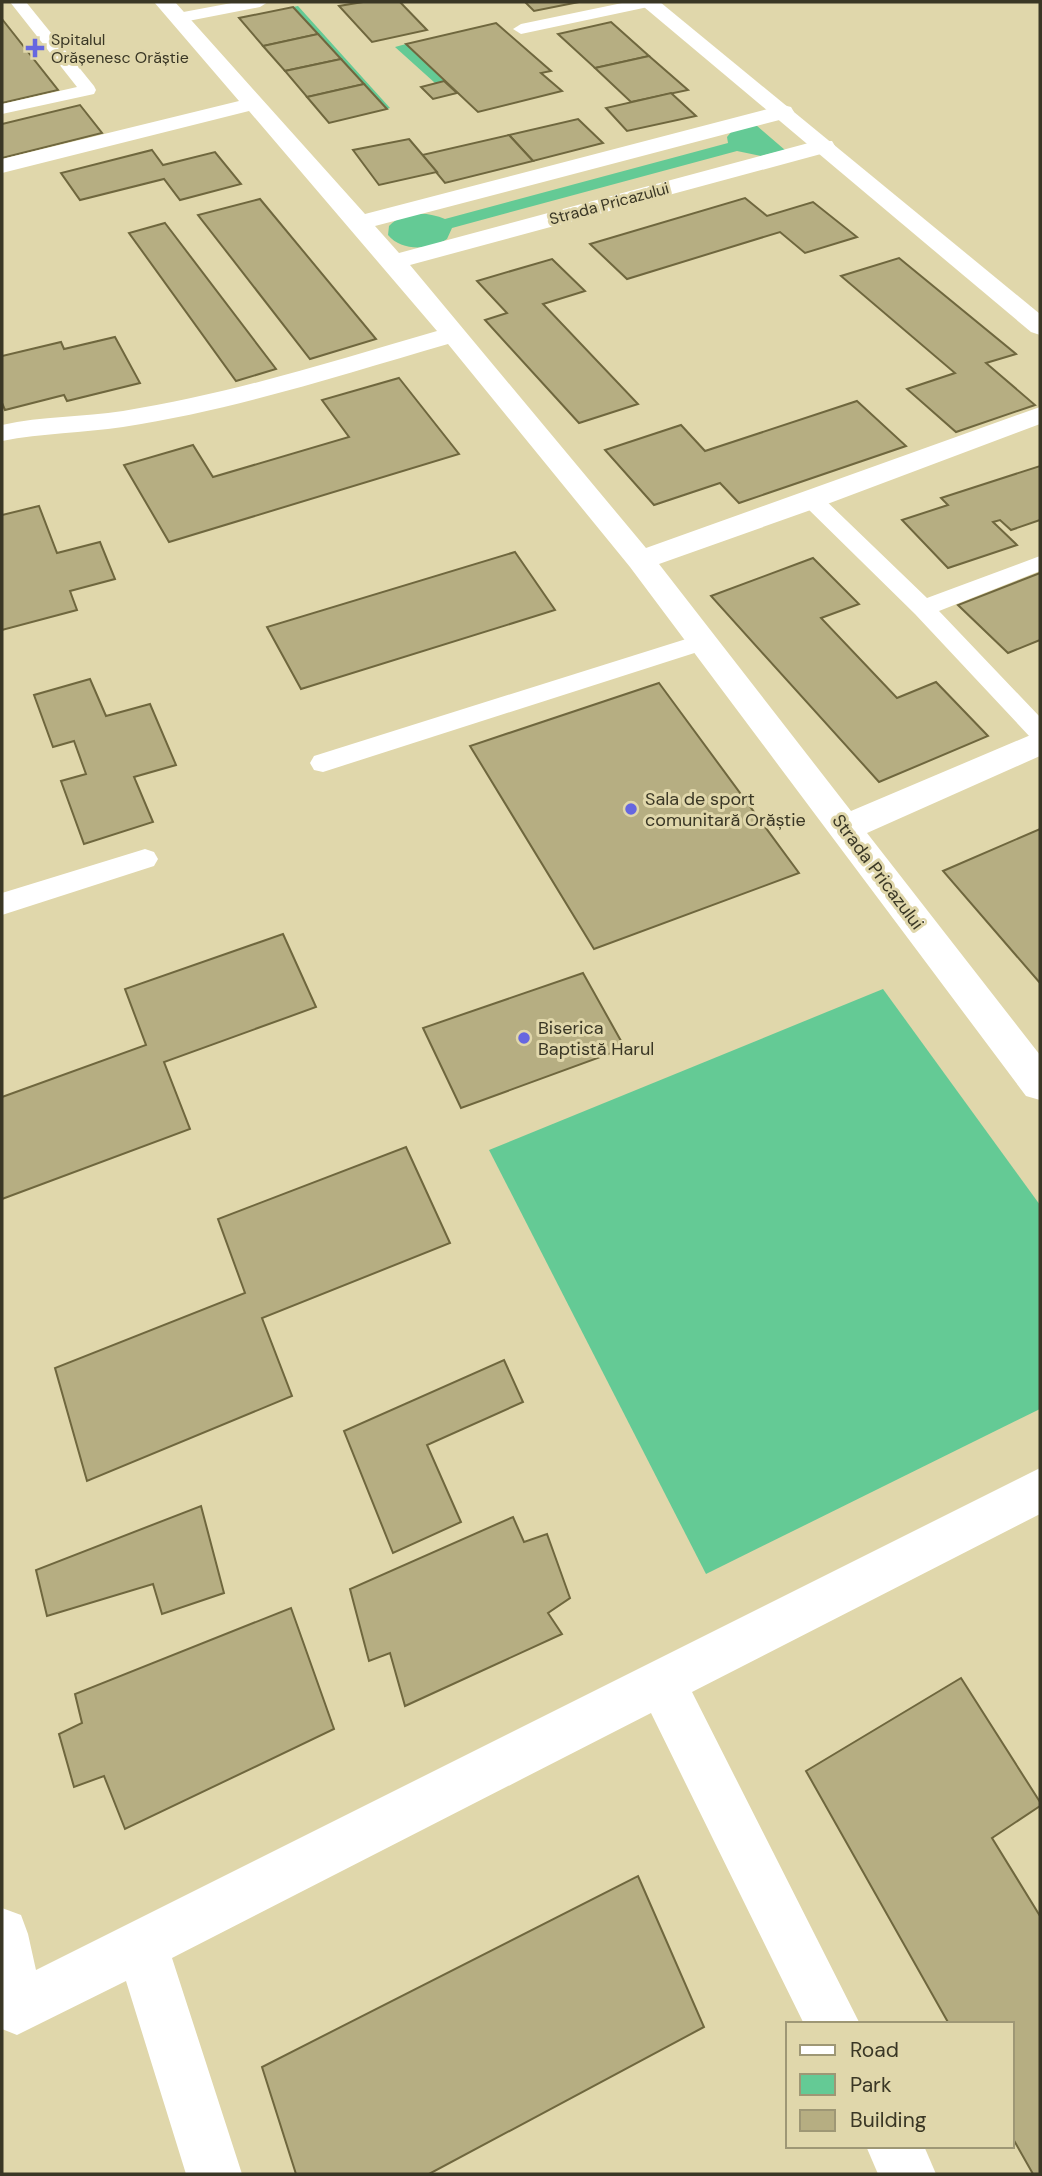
<svg xmlns="http://www.w3.org/2000/svg" width="1042" height="2176" font-family="'DM Sans',sans-serif">
	<rect width="100%" height="100%" fill="#e0d7ab"/>
	<g fill="#64ca95">
		<path d="M 298,6 L 390,108 L 387,109 L 293,7 Z"/>
		<path d="M 406,44 L 444,81 L 435,83 L 395,47 Z"/>
		<path d="M 756,125 L 785,150 L 761,156 L 737,151 L 452,228 L 447,239 C 430,250 402,252 388,235 L 389,226 C 403,211 427,211 445,219 L 728,143 L 727,137 L 732,131 Z"/>
		<path d="M 883,989 L 1040,1205 L 1040,1409 L 706,1574 L 489,1150 Z"/>
	</g>
	<g fill="#b6ae82" stroke="#6f673e" stroke-width="2">
		<path d="M 363,2 L 400,2 L 427,30 L 372,42 L 339,6 Z"/>
		<path d="M 525,2 L 579,2 L 534,11 Z"/>
		<path d="M 293,7 L 318,34 L 263,46 L 239,18 Z"/>
		<path d="M 2,19 L 58,90 L 2,103 Z"/>
		<path d="M 611,22 L 649,56 L 595,68 L 558,34 Z"/>
		<path d="M 496,23 L 551,71 L 541,73 L 562,91 L 478,112 L 406,44 Z"/>
		<path d="M 318,34 L 341,59 L 285,71 L 263,46 Z"/>
		<path d="M 649,56 L 688,90 L 631,102 L 595,68 Z"/>
		<path d="M 341,59 L 364,84 L 307,97 L 285,71 Z"/>
		<path d="M 444,81 L 457,93 L 433,99 L 421,87 Z"/>
		<path d="M 364,84 L 387,109 L 329,123 L 307,97 Z"/>
		<path d="M 671,93 L 696,116 L 627,131 L 606,108 Z"/>
		<path d="M 80,105 L 102,133 L 2,158 L 2,124 Z"/>
		<path d="M 578,119 L 603,143 L 533,161 L 509,135 Z"/>
		<path d="M 509,135 L 533,161 L 445,183 L 422,155 Z"/>
		<path d="M 409,139 L 437,172 L 379,185 L 353,150 Z"/>
		<path d="M 152,150 L 163,165 L 215,152 L 241,184 L 180,200 L 164,179 L 80,200 L 61,173 Z"/>
		<path d="M 745,198 L 767,216 L 813,202 L 857,237 L 805,253 L 780,232 L 627,279 L 590,244 Z"/>
		<path d="M 260,199 L 376,339 L 310,359 L 198,215 Z"/>
		<path d="M 165,223 L 276,369 L 236,381 L 129,233 Z"/>
		<path d="M 899,258 L 1016,354 L 986,363 L 1035,405 L 956,432 L 907,389 L 955,373 L 841,276 Z"/>
		<path d="M 552,259 L 585,291 L 543,304 L 638,404 L 579,423 L 485,320 L 507,313 L 477,281 Z"/>
		<path d="M 115,337 L 140,383 L 67,401 L 64,395 L 5,410 L 2,403 L 2,356 L 61,342 L 64,349 Z"/>
		<path d="M 399,378 L 459,454 L 169,542 L 124,465 L 193,445 L 213,477 L 349,437 L 322,400 Z"/>
		<path d="M 857,401 L 906,446 L 739,503 L 720,483 L 654,505 L 605,450 L 681,425 L 705,451 Z"/>
		<path d="M 1040,466 L 1040,520 L 1011,530 L 1000,520 L 993,522 L 1017,545 L 948,568 L 902,520 L 948,505 L 941,498 Z"/>
		<path d="M 39,506 L 57,553 L 100,542 L 115,579 L 70,591 L 77,610 L 2,630 L 2,515 Z"/>
		<path d="M 515,552 L 555,610 L 301,689 L 267,627 Z"/>
		<path d="M 813,558 L 859,604 L 821,618 L 897,698 L 936,682 L 988,736 L 879,782 L 711,596 Z"/>
		<path d="M 1040,573 L 1040,640 L 1008,653 L 958,605 Z"/>
		<path d="M 90,679 L 106,716 L 150,704 L 176,765 L 134,777 L 153,822 L 84,844 L 61,781 L 86,774 L 74,741 L 53,747 L 34,695 Z"/>
		<path d="M 659,683 L 799,873 L 594,949 L 470,746 Z"/>
		<path d="M 1040,829 L 1040,983 L 943,871 Z"/>
		<path d="M 283,934 L 316,1007 L 164,1062 L 190,1129 L 2,1199 L 2,1097 L 146,1045 L 125,989 Z"/>
		<path d="M 583,973 L 625,1048 L 461,1108 L 423,1028 Z"/>
		<path d="M 406,1147 L 450,1243 L 262,1318 L 292,1396 L 87,1481 L 55,1368 L 245,1293 L 218,1219 Z"/>
		<path d="M 504,1360 L 523,1402 L 427,1445 L 461,1522 L 393,1553 L 344,1431 Z"/>
		<path d="M 201,1506 L 224,1593 L 162,1614 L 153,1584 L 47,1616 L 36,1570 Z"/>
		<path d="M 513,1517 L 524,1542 L 547,1534 L 570,1598 L 548,1613 L 562,1634 L 405,1706 L 390,1653 L 369,1661 L 350,1589 Z"/>
		<path d="M 291,1608 L 334,1729 L 125,1829 L 104,1776 L 74,1787 L 59,1734 L 82,1723 L 75,1694 Z"/>
		<path d="M 961,1678 L 1040,1802 L 1040,1806 L 992,1838 L 1040,1916 L 1040,2174 L 1033,2174 L 1012,2137 L 1012,2024 L 949,2024 L 806,1771 Z"/>
		<path d="M 638,1876 L 704,2027 L 429,2174 L 296,2174 L 262,2067 Z"/>
	</g>
	<g fill="none" stroke-linecap="round" stroke-linejoin="round">
		<g fill="#fff" fill-rule="evenodd">
			<path d="M 10,2 L 26,2 L 94,86 L 96,90 L 94,94 L 2,114 L 2,104 L 77,87 Z"/>
			<path d="M 237,2 L 268,2 L 260,7 L 178,23 L 170,18 L 178,13 Z"/>
			<path d="M 627,2 L 656,2 L 648,7 L 521,34 L 513,29 L 521,24 Z"/>
			<path d="M 812,493 L 820,495 L 927,598 L 1040,556 L 1040,571 L 939,611 L 1040,717 L 1040,741 L 1031,738 L 915,614 L 804,505 L 801,500 L 804,495 Z"/>
			<path d="M 702,634 L 710,636 L 714,642 L 710,648 L 323,772 L 314,770 L 310,763 L 314,756 Z"/>
			<path d="M 145,849 L 154,852 L 158,859 L 154,866 L 2,915 L 2,893 Z"/>
		</g>
		<g fill="#fff" fill-rule="evenodd">
			<path d="M 154,2 L 175,2 L 365,214 L 783,105 L 791,107 L 794,112 L 791,117 L 375,226 L 399,253 L 816,141 L 832,141 L 835,146 L 832,151 L 410,265 L 646,548 L 1040,407 L 1040,424 L 822,506 L 659,564 L 851,811 L 1040,731 L 1040,756 L 867,833 L 1040,1055 L 1040,1100 L 1026,1096 L 630,567 L 448,344 C 341,375 234,410 123,427 C 83,433 42,433 2,441 L 2,425 C 42,416 83,417 123,411 C 230,394 334,361 437,331 L 249,111 L 2,173 L 2,159 L 239,101 Z"/>
			<path d="M 1040,1468 L 1040,1514 L 692,1692 L 860,2024 L 804,2024 L 651,1713 L 172,1958 L 242,2174 L 186,2174 L 126,1981 L 17,2035 L 2,2029 L 2,1908 L 21,1915 L 28,1934 L 36,1970 Z"/>
			<path d="M 866,2146 L 924,2146 L 936,2174 L 878,2174 Z"/>
		</g>
		<path fill="#fff" fill-rule="evenodd" d="M 638,2 L 660,2 L 1040,314 L 1040,335 L 1031,332 Z"/>
	</g>
	<g fill="#6667e0" stroke="#e0d7ab" stroke-width="2.5">
		<path d="M31.5 37.5h7v7h7v7h-7v7h-7v-7h-7v-7h7z"/>
		<circle cx="631" cy="809" r="7"/>
		<circle cx="524" cy="1038" r="7"/>
	</g>
	<g text-anchor="middle" stroke-width="6" stroke-linejoin="round" paint-order="stroke">
		<g font-size="16" fill="#3a3725" stroke="#e0d7ab" text-anchor="start">
			<text x="51" y="45">Spitalul<tspan x="51" dy="18">Orășenesc Orăștie</tspan></text>
		</g>
		<g font-size="16" fill="#3a3725" stroke="#e0d7ab">
			<text transform="translate(609 203) rotate(-15)" y="6">Strada Pricazului</text>
		</g>
		<g font-size="18" fill="#3a3725" stroke="#e0d7ab" text-anchor="start">
			<text x="645" y="805">Sala de sport<tspan x="645" dy="21">comunitară Orăștie</tspan></text>
			<text x="538" y="1034">Biserica<tspan x="538" dy="21">Baptistă Harul</tspan></text>
		</g>
		<g font-size="18" fill="#3a3725" stroke="#e0d7ab">
			<text transform="translate(878 872) rotate(53)" y="6">Strada Pricazului</text>
		</g>
	</g>
	<rect width="1042" height="2176" fill="none" stroke="#3a3725" stroke-width="7"/>
	<rect x="786" y="2022" width="228" height="126" fill="#e0d7ab" stroke="#9e9775" stroke-width="2"/>
	<rect x="800" y="2045" width="35" height="10" fill="#ffffff" stroke="#9e9775" stroke-width="2"/>
	<text x="850" y="2057" font-size="21" fill="#3a3725">Road</text>
	<rect x="800" y="2074" width="35" height="21" fill="#64ca95" stroke="#9e9775" stroke-width="2"/>
	<text x="850" y="2092" font-size="21" fill="#3a3725">Park</text>
	<rect x="800" y="2110" width="35" height="21" fill="#b6ae82" stroke="#9e9775" stroke-width="2"/>
	<text x="850" y="2127" font-size="21" fill="#3a3725">Building</text>
</svg>
